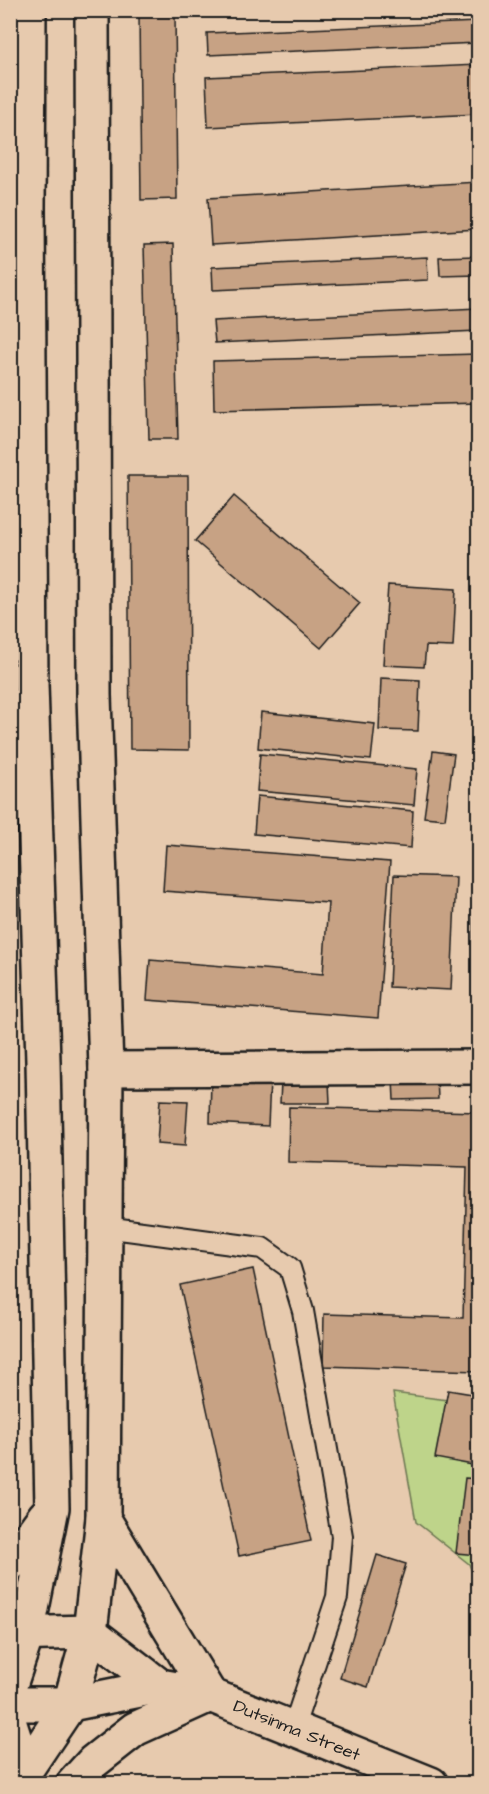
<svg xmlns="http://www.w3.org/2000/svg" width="489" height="1794" font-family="'Architects Daughter',sans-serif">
	<rect width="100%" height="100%" fill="#e7caae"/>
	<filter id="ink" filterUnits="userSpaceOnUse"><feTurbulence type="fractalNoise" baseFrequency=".0167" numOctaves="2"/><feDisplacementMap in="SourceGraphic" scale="12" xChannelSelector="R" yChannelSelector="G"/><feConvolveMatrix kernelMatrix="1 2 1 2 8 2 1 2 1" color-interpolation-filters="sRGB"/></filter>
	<g filter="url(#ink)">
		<path fill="#bed48a" stroke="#6d7853" stroke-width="1.5" d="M 393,1393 L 448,1400 L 478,1407 L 478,1587 L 469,1564 L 416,1522 Z"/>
		<g fill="#c7a284" stroke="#1c1c1c" stroke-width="1.5">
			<path d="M 139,13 L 175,13 L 177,199 L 141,200 Z"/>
			<path d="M 478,22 L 478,43 L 208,55 L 207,33 Z"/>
			<path d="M 478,65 L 478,114 L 208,127 L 206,77 Z"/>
			<path d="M 478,182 L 478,229 L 211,245 L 208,198 Z"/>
			<path d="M 173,244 L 178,439 L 149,439 L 144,245 Z"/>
			<path d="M 478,256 L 478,275 L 440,276 L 439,257 Z"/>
			<path d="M 427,257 L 428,280 L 213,290 L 212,267 Z"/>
			<path d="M 478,308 L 478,331 L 215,343 L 213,321 Z"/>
			<path d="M 478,354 L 478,403 L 214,410 L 213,361 Z"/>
			<path d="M 128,476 L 188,476 L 189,750 L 130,749 Z"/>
			<path d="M 234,496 L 360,603 L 321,648 L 195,541 Z"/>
			<path d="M 388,585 L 456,589 L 453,647 L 426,646 L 424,667 L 383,665 Z"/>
			<path d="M 381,678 L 420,680 L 418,731 L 379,730 Z"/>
			<path d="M 261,712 L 375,724 L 371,760 L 258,748 Z"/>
			<path d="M 433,751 L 454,754 L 445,819 L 424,817 Z"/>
			<path d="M 260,754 L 417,769 L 414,805 L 257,791 Z"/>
			<path d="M 257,796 L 413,811 L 411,848 L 254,834 Z"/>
			<path d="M 166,845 L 390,862 L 378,1018 L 147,1000 L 150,960 L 323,974 L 328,903 L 163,891 Z"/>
			<path d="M 394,875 L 456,877 L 451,990 L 389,987 Z"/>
			<path d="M 474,876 L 478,876 L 478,998 L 473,998 Z"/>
			<path d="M 437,1077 L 438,1099 L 394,1100 L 393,1079 Z"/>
			<path d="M 211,1078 L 270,1080 L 268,1126 L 210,1123 Z"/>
			<path d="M 281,1082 L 329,1082 L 330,1103 L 280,1103 Z"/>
			<path d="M 160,1100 L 188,1101 L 185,1146 L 157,1144 Z"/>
			<path d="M 289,1107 L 478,1112 L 478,1371 L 323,1366 L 324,1314 L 463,1318 L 467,1167 L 288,1162 Z"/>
			<path d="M 253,1269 L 311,1541 L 239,1556 L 180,1285 Z"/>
			<path d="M 448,1390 L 478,1395 L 478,1466 L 435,1458 Z"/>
			<path d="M 465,1478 L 478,1479 L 478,1555 L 456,1553 Z"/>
			<path d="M 377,1555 L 406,1564 L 368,1687 L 340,1678 Z"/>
		</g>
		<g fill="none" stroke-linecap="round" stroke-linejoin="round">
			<g stroke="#1c1c1c" stroke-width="24">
				<path id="service" d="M 105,1227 L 262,1248 L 290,1268 L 303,1311 L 342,1536 L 337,1597 L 293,1729"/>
			</g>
			<g stroke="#1c1c1c" stroke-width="38">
				<g id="minor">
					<path d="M 106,1069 L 478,1067"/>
					<path d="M 10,1724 L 25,1771 L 23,1784"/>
					<path d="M 25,1771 L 70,1704"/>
				</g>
			</g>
			<g stroke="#1c1c1c" stroke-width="38">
				<g id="tertiary">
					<path d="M 10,1564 L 45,1516"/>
					<path d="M 10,1634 L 90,1632 L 160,1686"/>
					<path d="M 10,1685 L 27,1634 L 52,1508 L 43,1061 L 31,684 L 28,209 L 29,10"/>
					<path d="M 10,1704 L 70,1704 L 160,1686 L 210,1695 L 431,1784"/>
					<path d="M 70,1704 L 90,1632 L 103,1518 L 106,1069 L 94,695 L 92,10"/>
					<path d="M 73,1784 L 93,1762 L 135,1729 L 210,1695 L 103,1518"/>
				</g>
			</g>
			<use href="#service" stroke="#e7caae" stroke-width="20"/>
			<use href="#minor" stroke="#e7caae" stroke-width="33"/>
			<use href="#tertiary" stroke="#e7caae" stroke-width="33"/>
		</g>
	</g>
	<g text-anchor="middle" stroke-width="6" stroke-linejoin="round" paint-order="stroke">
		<g font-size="18" fill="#1c1c1c" stroke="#e7caae">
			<text transform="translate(297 1730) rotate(22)" y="6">Dutsinma Street</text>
		</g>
	</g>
	<rect width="489" height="1794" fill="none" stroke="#e7caae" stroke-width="36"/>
	<rect x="18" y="18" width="453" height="1758" fill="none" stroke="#1c1c1c" stroke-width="2" filter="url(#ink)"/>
</svg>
